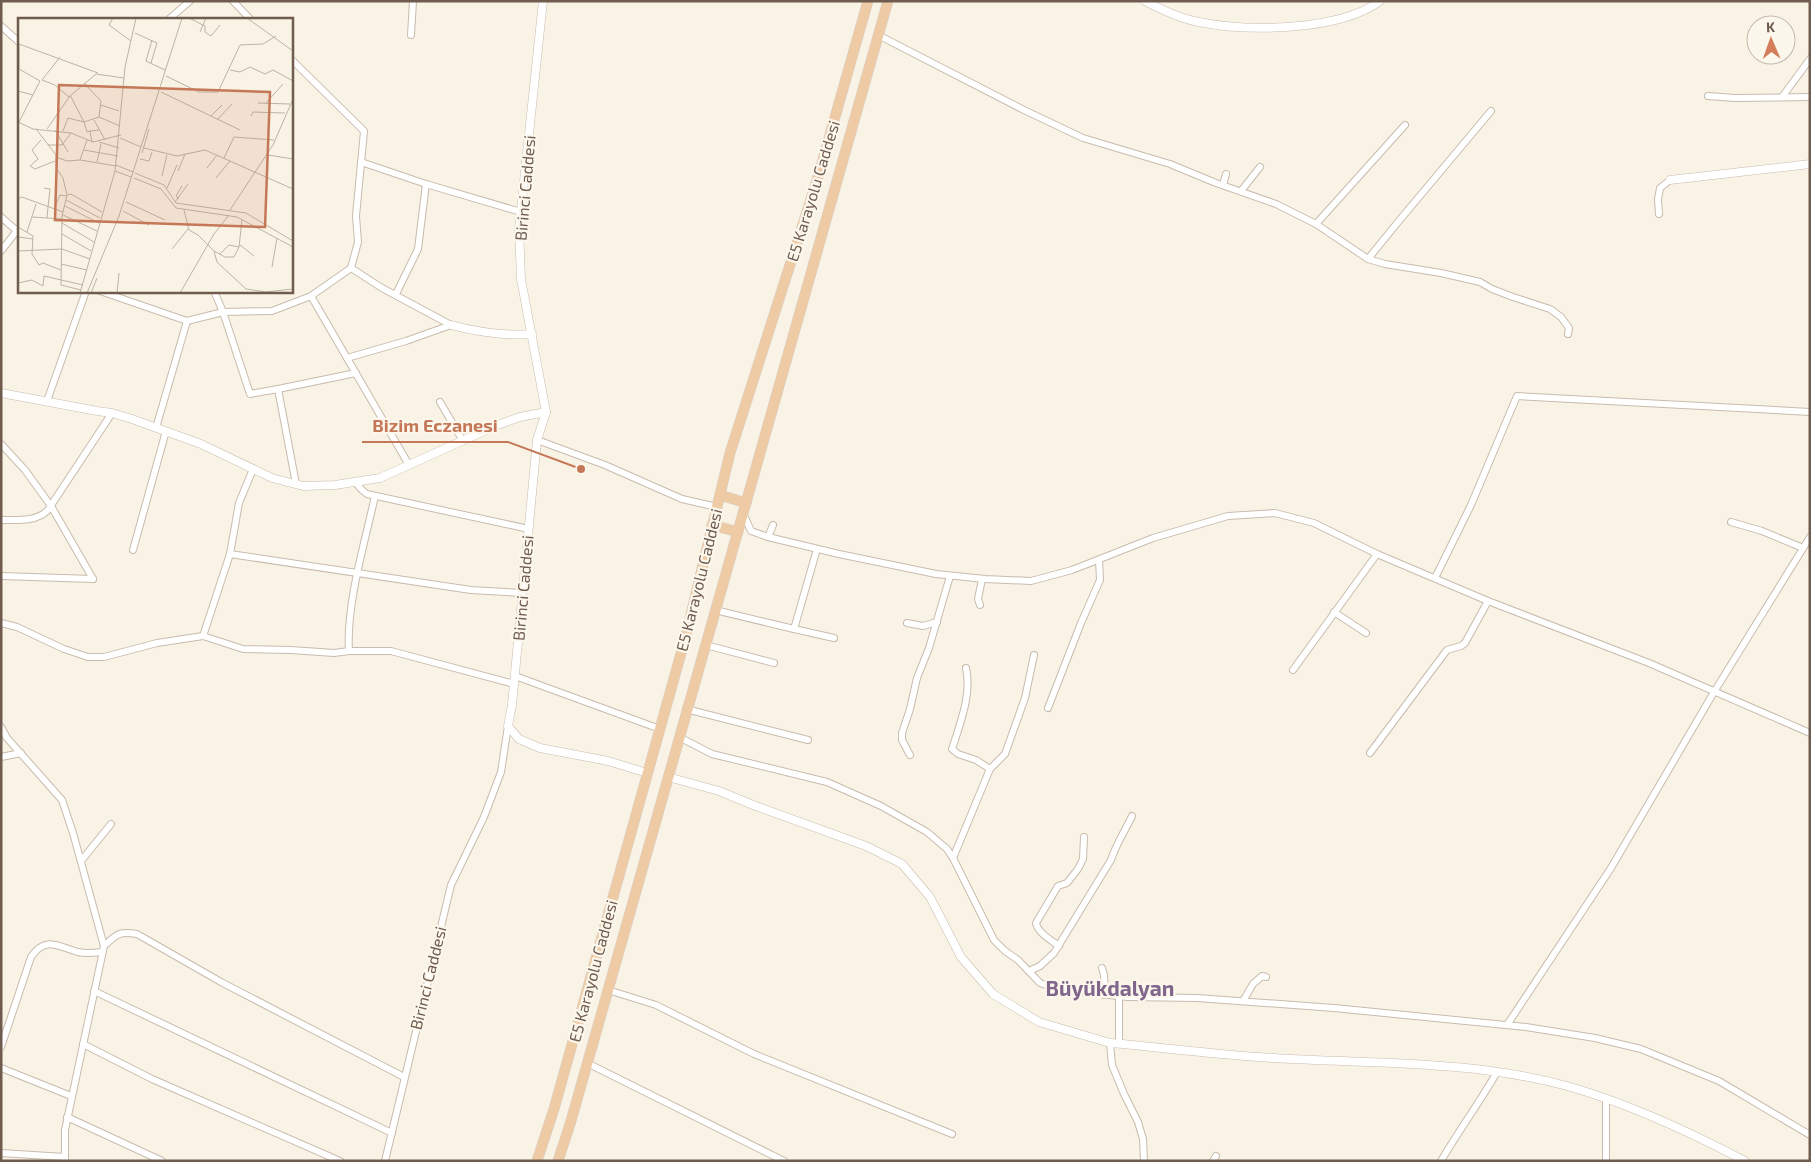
<svg xmlns="http://www.w3.org/2000/svg" width="1811" height="1162" font-family="'Exo 2',sans-serif">
	<rect width="100%" height="100%" fill="#f9f3e6"/>
	<g fill="none" stroke-linecap="round" stroke-linejoin="round">
		<g stroke="#c9bbad" stroke-width="8">
			<g id="minor">
				<path d="M 233,1 L 250,19"/>
				<path d="M 169,19 L 190,1"/>
				<path d="M 1,26 L 19,42"/>
				<path d="M 411,35 L 413,1"/>
				<path d="M 878,35 L 1024,110 L 1083,138 L 1170,164 L 1216,183 L 1276,204 L 1316,224 L 1368,259 L 1385,264 L 1441,273 L 1480,282 L 1492,289 L 1513,297 L 1550,309 L 1561,317 L 1569,328 L 1568,334"/>
				<path d="M 291,59 L 364,131 L 356,216 L 358,242 L 351,268"/>
				<path d="M 1708,96 L 1735,98 L 1810,97"/>
				<path d="M 1782,97 L 1810,59"/>
				<path d="M 361,162 L 426,184 L 521,212"/>
				<path d="M 1223,185 L 1226,174"/>
				<path d="M 1241,191 L 1260,167"/>
				<path d="M 1659,214 L 1658,199 L 1660,188 L 1670,180"/>
				<path d="M 1,217 L 17,231"/>
				<path d="M 1316,224 L 1405,125"/>
				<path d="M 1,251 L 19,228"/>
				<path d="M 1368,259 L 1398,222 L 1491,111"/>
				<path d="M 100,291 L 187,321 L 223,312 L 214,291"/>
				<path d="M 396,294 L 418,249 L 426,184"/>
				<path d="M 311,296 L 409,465"/>
				<path d="M 347,358 L 406,341 L 451,325"/>
				<path d="M 278,389 L 250,394 L 223,312 L 272,311 L 311,296 L 351,268 L 382,288 L 451,325"/>
				<path d="M 47,401 L 86,291"/>
				<path d="M 440,402 L 463,441"/>
				<path d="M 156,428 L 187,321"/>
				<path d="M 537,440 L 605,465 L 682,499 L 717,507"/>
				<path d="M 1,444 L 25,470 L 51,506 L 93,579"/>
				<path d="M 355,482 L 362,490 L 367,494 L 529,529"/>
				<path d="M 296,484 L 278,389 L 356,373"/>
				<path d="M 743,513 L 751,531 L 768,537 L 839,554 L 936,574 L 985,579 L 1031,581 L 1072,570 L 1153,538 L 1228,516 L 1275,513 L 1314,523 L 1377,554 L 1488,601 L 1649,663 L 1810,733"/>
				<path d="M 1,520 C 17,520 37,522 48,510 L 112,413"/>
				<path d="M 1731,522 L 1762,531 L 1803,548"/>
				<path d="M 768,537 L 773,525"/>
				<path d="M 133,550 L 166,431"/>
				<path d="M 230,554 L 471,590 L 523,593"/>
				<path d="M 1,576 L 93,579"/>
				<path d="M 1435,578 L 1471,505 L 1517,396 L 1810,412"/>
				<path d="M 980,605 L 978,599 L 982,579"/>
				<path d="M 715,610 L 794,629 L 817,549"/>
				<path d="M 1334,612 L 1366,633"/>
				<path d="M 1,623 L 17,627 L 64,649 L 88,657 L 104,657 L 157,643 L 203,636 L 243,649 L 291,650 L 334,653 L 349,651 L 391,651 L 514,684"/>
				<path d="M 907,623 L 923,626 L 937,622"/>
				<path d="M 794,629 L 834,638"/>
				<path d="M 203,636 L 230,554 L 239,503 L 253,469"/>
				<path d="M 706,645 L 774,663"/>
				<path d="M 349,651 C 346,604 365,542 375,496"/>
				<path d="M 966,668 C 972,694 960,724 952,749 L 958,754 L 976,760 L 990,769"/>
				<path d="M 1293,670 L 1377,554"/>
				<path d="M 515,676 L 660,729"/>
				<path d="M 1048,708 L 1081,623 L 1100,580 L 1099,560"/>
				<path d="M 686,709 L 808,740"/>
				<path d="M 1,727 L 7,738 L 62,800 L 73,833 L 104,946 L 65,1130 L 65,1161"/>
				<path d="M 679,737 L 712,754 L 827,782 L 881,806 L 927,832 L 947,849 L 953,858 L 994,940 L 1005,951 L 1018,960 L 1040,983 L 1061,990 L 1128,997 L 1197,998 L 1334,1008 L 1526,1027 L 1595,1038 L 1641,1049 L 1719,1081 L 1810,1135"/>
				<path d="M 1370,753 L 1447,650 L 1461,646 L 1465,643 L 1488,601"/>
				<path d="M 910,755 L 902,740 L 902,733 L 910,709 L 917,678 L 929,648 L 950,576"/>
				<path d="M 1,757 L 21,753"/>
				<path d="M 953,858 L 990,769 L 1005,754 L 1025,698 L 1034,655"/>
				<path d="M 81,861 L 111,824"/>
				<path d="M 104,946 C 117,934 119,931 137,934 L 221,982 L 404,1077"/>
				<path d="M 1059,946 C 1051,940 1038,933 1036,923 L 1058,886 L 1067,883 L 1078,869 L 1083,859 L 1084,837"/>
				<path d="M 1102,968 L 1104,975 L 1105,995"/>
				<path d="M 1029,971 L 1040,966 L 1054,953 L 1111,860 C 1116,844 1125,831 1132,816"/>
				<path d="M 608,990 L 656,1005 L 754,1054 L 952,1134"/>
				<path d="M 94,991 L 392,1133"/>
				<path d="M 1243,1001 L 1253,984 L 1262,976 L 1266,977"/>
				<path d="M 1507,1025 L 1611,868 L 1714,692 L 1810,537"/>
				<path d="M 1110,1043 L 1112,1065 L 1124,1094 L 1138,1122 L 1143,1139 L 1144,1161"/>
				<path d="M 83,1044 L 152,1079 L 340,1161"/>
				<path d="M 1119,1044 L 1119,997"/>
				<path d="M 1,1047 L 31,957 C 45,936 57,946 78,952 C 86,954 94,953 102,952"/>
				<path d="M 587,1063 L 784,1161"/>
				<path d="M 1,1068 L 71,1096"/>
				<path d="M 67,1117 L 162,1161"/>
				<path d="M 1,1153 L 65,1157"/>
				<path d="M 385,1161 L 451,885 L 484,817 L 501,772 L 508,726"/>
				<path d="M 1213,1161 L 1216,1156"/>
				<path d="M 1441,1161 C 1459,1130 1480,1102 1497,1072"/>
				<path d="M 1606,1161 L 1606,1100"/>
			</g>
		</g>
		<g stroke="#c9bbad" stroke-width="9">
			<g id="tertiary">
				<path d="M 543,1 L 519,229 L 521,279 L 546,412 L 537,440 L 512,705 L 508,726 L 519,739 L 540,748 L 608,761 L 647,773"/>
				<path d="M 1145,1 C 1162,10 1181,19 1199,22 C 1248,32 1339,31 1380,1"/>
				<path d="M 1670,180 L 1810,164"/>
				<path d="M 451,325 C 477,332 505,336 532,334"/>
				<path d="M 1,393 L 97,411 L 112,413 L 132,419 L 201,444 L 272,478 L 303,486 L 335,485 L 380,478 L 495,426 L 520,417 L 546,412"/>
				<path d="M 668,777 L 719,791 L 753,805 L 866,846 L 902,864 L 930,897 L 961,957 L 993,994 L 1039,1022 L 1110,1043 L 1123,1044 C 1173,1049 1224,1055 1274,1058 C 1372,1064 1471,1060 1567,1086 C 1627,1103 1690,1132 1745,1161"/>
			</g>
		</g>
		<g stroke="#d7d1cd" stroke-width="11">
			<g id="trunk">
				<path d="M 720,495 L 746,503"/>
				<path d="M 712,525 L 738,532"/>
				<path d="M 537,1161 L 554,1109 L 685,639 L 730,453 L 818,177 L 868,1"/>
				<path d="M 558,1161 L 571,1121 L 888,1"/>
			</g>
		</g>
		<use href="#minor" stroke="#fff" stroke-width="6"/>
		<use href="#tertiary" stroke="#fff" stroke-width="8"/>
		<use href="#trunk" stroke="#eecaa5" stroke-width="10"/>
	</g>
	<g text-anchor="middle" stroke-width="4.5" stroke-linejoin="round" paint-order="stroke">
		<g font-size="16" fill="#6f5c4e" stroke="#fcf7ec">
			<text transform="translate(525 188) rotate(-85)" y="6">Birinci Caddesi</text>
			<text transform="translate(813 191) rotate(-73)" y="6">E5 Karayolu Caddesi</text>
			<text transform="translate(699 580) rotate(-76)" y="6">E5 Karayolu Caddesi</text>
			<text transform="translate(523 588) rotate(-85)" y="6">Birinci Caddesi</text>
			<text transform="translate(593 971) rotate(-75)" y="6">E5 Karayolu Caddesi</text>
			<text transform="translate(428 978) rotate(-76)" y="6">Birinci Caddesi</text>
		</g>
		<g font-size="21" font-weight="bold" fill="#81668c" stroke="#fcf7ec">
			<text x="1110" y="996">Büyükdalyan</text>
		</g>
	</g>
	<g transform="translate(18 18)">
		<rect width="275" height="275" fill="#f9f3e6"/>
		<path fill="none" stroke="#beb2a4" stroke-width="1" d="M 95,0 L 91,7 L 113,23M 171,0 L 187,8 L 187,14 L 193,18 L 202,7M 229,0 L 275,33M 182,14 L 188,0M 117,15 L 139,25 L 133,45M 134,22 L 128,43 L 147,52M 1,26 L 80,55M 212,52 L 222,54 L 232,49 L 247,56 L 255,52 L 275,63M 148,58 L 181,74 L 200,74 L 222,27 L 245,26 L 258,18M 24,62 L 37,67 L 51,79M 24,62 L 42,39M 66,65 L 83,83 L 81,99M 0,73 L 15,77M 143,74 L 222,112M 240,85 L 272,86M 248,85 L 265,66M 83,87 L 101,93M 193,98 L 204,87M 233,98 L 235,94 L 267,95M 76,102 L 87,122M 199,102 L 214,86M 0,104 L 15,111 L 53,115 L 75,124 L 103,117M 1,104 L 22,63 L 1,51 L 1,26M 18,111 L 38,137 L 38,150 L 45,160 L 49,177 L 44,198 L 43,267 L 63,272M 29,111 L 52,78 L 78,56 L 106,60M 37,112 L 50,134M 45,113 L 50,100 L 66,104 L 52,77M 72,113 L 69,114 L 66,104 L 81,99 L 102,108M 102,120 L 123,129M 23,122 L 14,132 L 20,141 L 12,148 L 17,151 L 37,143M 74,124 L 72,113 L 81,112M 81,124 L 101,130M 30,127 L 44,127 L 53,115M 126,130 L 159,138 L 187,132 L 275,171M 66,132 L 100,138M 124,135 L 131,111M 250,137 L 275,141M 38,139 L 49,143 L 62,142 L 98,148M 206,140 L 216,119 L 256,122M 122,141 L 131,143 L 134,134M 62,142 L 69,122M 79,144 L 83,126M 98,147 L 115,154M 189,150 L 199,137M 97,153 L 113,159M 160,153 L 167,136M 117,155 L 146,167 L 158,185 L 228,195 L 275,223M 144,158 L 149,137M 116,160 L 143,171 L 158,190 L 219,199 L 275,229M 198,160 L 212,143M 26,170 L 32,171 L 30,189M 149,170 L 159,147M 49,177 L 53,176 L 84,194M 0,181 L 4,179 L 45,194M 161,181 L 158,178 L 164,168M 48,182 L 82,200M 108,184 L 147,202M 157,184 L 170,166M 47,188 L 81,205M 36,191 L 42,177 L 49,178M 166,192 L 171,212 L 180,217 L 196,233 L 199,244 L 228,271 L 248,274 L 275,271M 212,192 L 255,127 L 275,81M 105,193 L 131,207M 45,197 L 79,213M 14,199 L 29,200 L 30,189M 29,200 L 44,201M 44,205 L 76,224M 0,209 L 15,218 L 14,236 L 21,247 L 25,245 L 43,252M 9,214 L 18,186M 44,216 L 73,233M 0,219 L 15,221M 222,227 L 236,238M 154,231 L 170,211M 0,233 L 44,231 L 72,241M 196,233 L 207,239 L 216,239 L 221,229 L 224,202M 202,236 L 211,227 L 221,229M 43,246 L 69,252M 254,249 L 259,220M 0,265 L 14,262 L 25,268 L 26,258 L 65,267M 62,275 L 97,153 L 107,49 L 118,0M 69,275 L 101,198 L 164,0M 73,275 L 79,260M 99,275 L 101,255M 162,275 L 196,216 L 211,197"/>
		<path fill="#c57858" fill-opacity="0.15" stroke="#c57858" stroke-width="2.5" d="M 41,67 L 252,74 L 247,209 L 37,202 Z"/>
		<rect width="275" height="275" fill="none" stroke="#6f5c4e" stroke-width="2.5"/>
	</g>
	<path fill="none" stroke="#c57858" stroke-width="2" d="M581 469L508 442H362"/>
	<circle fill="#c57858" stroke="#fcf7ec" stroke-width="2" cx="581" cy="469" r="5"/>
	<g font-size="18" text-anchor="middle" font-weight="bold" fill="#c57858" stroke="#fcf7ec" stroke-width="4.5" stroke-linejoin="round" paint-order="stroke">
		<text x="435" y="432">Bizim Eczanesi</text>
	</g>
	<rect width="1811" height="1162" fill="none" stroke="#6f5c4e" stroke-width="5"/>
	<g transform="translate(1771 40) rotate(358)"><circle r="24" fill="#fcf7ec" stroke="#c4b9ad"/>
	<path d="M0-4L9 19L0 12L-9 19Z" fill="#d47d5a"/>
	<text y="-8" font-size="14" font-weight="bold" text-anchor="middle" fill="#6f5c4e">K</text>
	</g>
</svg>
